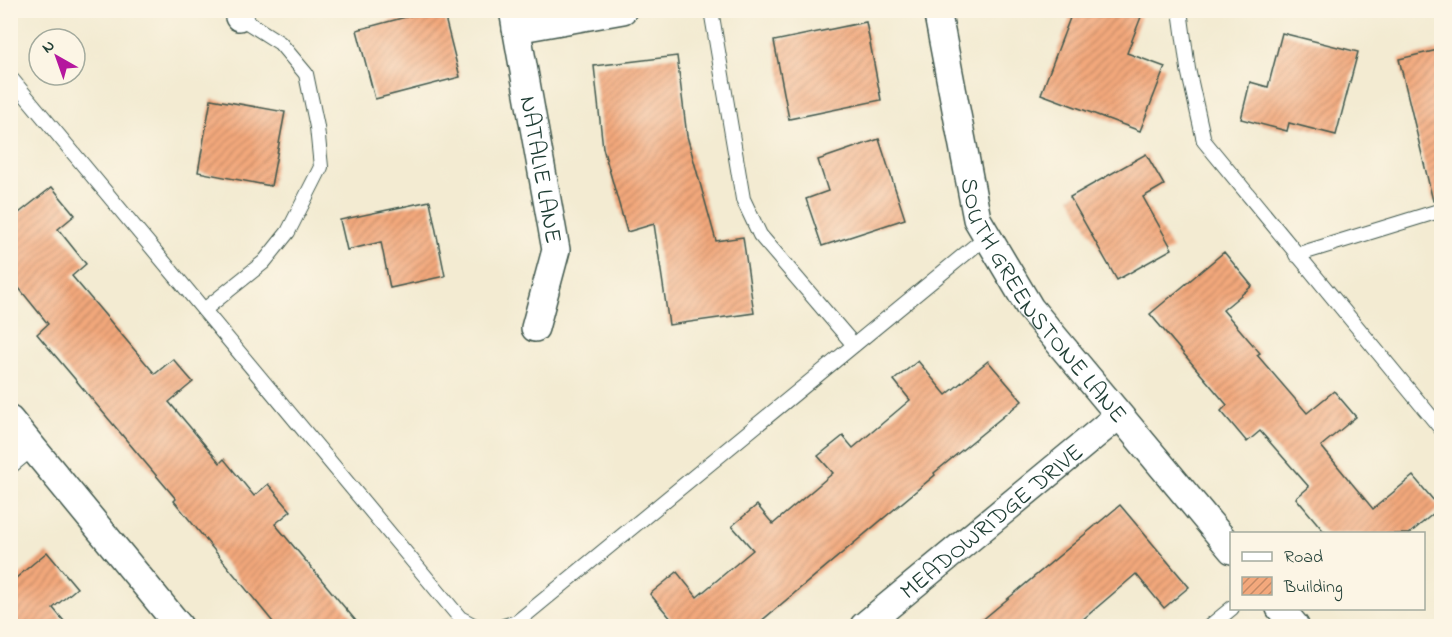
<svg xmlns="http://www.w3.org/2000/svg" width="1452" height="637" font-family="'Indie Flower',sans-serif">
	<defs>
		<pattern id="building-hatch" width="6" height="6" patternUnits="userSpaceOnUse" patternTransform="scale(1.5)"><rect width="6" height="6" fill="#f3a87c"/><path d="M-1 1l2-2M0 6l6-6M5 7l2-2" fill="none" stroke="#c48a66"/></pattern>
	</defs>
	<rect width="100%" height="100%" fill="#fcf5e5"/>
	<filter id="ink" filterUnits="userSpaceOnUse"><feTurbulence type="fractalNoise" baseFrequency=".0167" numOctaves="2"/><feDisplacementMap in="SourceGraphic" scale="12" xChannelSelector="R" yChannelSelector="G"/><feConvolveMatrix kernelMatrix="1 2 1 2 8 2 1 2 1" color-interpolation-filters="sRGB"/></filter>
	<filter id="wash" filterUnits="userSpaceOnUse"><feTurbulence type="fractalNoise" baseFrequency=".008" numOctaves="4" result="noise"/><feDisplacementMap in="SourceGraphic" scale="24" xChannelSelector="R" yChannelSelector="G"/><feGaussianBlur stdDeviation="1.35" result="paint"/><feColorMatrix in="noise" values="0 0 0 0 0 0 0 0 0 0 0 0 0 0 0 0 0 1.4 0 .05"/><feComposite in="paint" operator="in"/></filter>
	<g filter="url(#wash)">
		<rect width="100%" height="100%" fill="#f3ebd2"/>
		<g id="blocks">
			<g fill="url(#building-hatch)">
				<path d="M 432,10 L 443,10 L 460,77 L 375,99 L 357,30 Z"/>
				<path d="M 1073,10 L 1124,10 L 1141,17 L 1127,53 L 1165,67 L 1140,131 L 1041,94 Z"/>
				<path d="M 866,22 L 881,100 L 789,119 L 774,41 Z"/>
				<path d="M 1282,33 L 1358,52 L 1336,135 L 1289,123 L 1287,131 L 1241,119 L 1250,82 L 1268,87 Z"/>
				<path d="M 1442,49 L 1442,200 L 1433,201 L 1399,59 Z"/>
				<path d="M 677,56 L 687,136 L 716,241 L 743,237 L 754,313 L 669,325 L 654,224 L 627,232 L 603,148 L 594,66 Z"/>
				<path d="M 211,99 L 285,112 L 271,186 L 198,172 Z"/>
				<path d="M 879,139 L 905,219 L 822,246 L 806,199 L 828,191 L 818,160 Z"/>
				<path d="M 1146,154 L 1164,185 L 1143,197 L 1172,249 L 1117,280 L 1070,197 Z"/>
				<path d="M 52,187 L 75,215 L 58,229 L 86,264 L 72,276 L 155,374 L 173,359 L 193,382 L 169,402 L 220,463 L 224,459 L 254,496 L 268,484 L 291,511 L 275,524 L 361,627 L 277,627 L 174,501 L 176,499 L 37,334 L 48,324 L 10,277 L 10,220 Z"/>
				<path d="M 430,201 L 445,276 L 390,288 L 381,242 L 347,250 L 340,220 Z"/>
				<path d="M 1224,252 L 1252,286 L 1223,310 L 1260,353 L 1257,355 L 1307,413 L 1334,391 L 1356,417 L 1321,446 L 1373,509 L 1413,476 L 1440,508 L 1409,534 L 1326,534 L 1296,498 L 1309,487 L 1260,431 L 1247,442 L 1221,411 L 1227,405 L 1150,314 Z"/>
				<path d="M 918,361 L 946,395 L 988,361 L 1022,401 L 934,473 L 935,475 L 754,627 L 678,627 L 650,594 L 677,572 L 697,597 L 753,550 L 732,526 L 757,505 L 773,524 L 833,473 L 818,456 L 843,436 L 853,448 L 910,400 L 894,380 Z"/>
				<path d="M 1120,505 L 1189,587 L 1164,608 L 1136,574 L 1074,627 L 974,627 Z"/>
				<path d="M 47,552 L 77,588 L 53,608 L 69,627 L 10,627 L 10,583 Z"/>
			</g>
		</g>
	</g>
	<g filter="url(#ink)">
		<use href="#blocks" fill-opacity="0" stroke="#3f574c" stroke-width="1.5"/>
		<g fill="none" stroke-linecap="round" stroke-linejoin="round">
			<g stroke="#3f574c" stroke-width="16">
				<g id="service">
					<path d="M 711,10 L 743,199 L 760,235 L 854,345"/>
					<path d="M 1180,10 L 1188,69 L 1204,141 L 1442,430"/>
					<path d="M 10,77 L 460,618 L 475,626"/>
					<path d="M 1296,255 L 1442,210"/>
					<path d="M 204,310 L 264,262 L 288,232 L 321,167 L 317,127 L 306,74 L 280,43 L 239,17"/>
					<path d="M 10,467 L 33,448"/>
					<path d="M 504,626 L 517,622 L 987,236"/>
					<path d="M 1210,626 L 1232,608"/>
				</g>
			</g>
			<g stroke="#3f574c" stroke-width="30">
				<g id="minor">
					<path id="s1" d="M 513,10 L 556,250 L 535,328"/>
					<path id="s2" d="M 937,10 L 977,219 L 1030,308 L 1232,550"/>
					<path d="M 239,17 L 241,10"/>
					<path d="M 516,29 L 623,10"/>
					<path d="M 10,420 L 179,626"/>
					<path d="M 1280,608 L 1295,626"/>
					<path id="s3" d="M 864,626 L 1118,416"/>
				</g>
			</g>
			<use href="#service" stroke="#fff" stroke-width="14"/>
			<use href="#minor" stroke="#fff" stroke-width="27"/>
		</g>
	</g>
	<g text-anchor="middle" stroke-width="6" stroke-linejoin="round" paint-order="stroke">
		<g font-size="24" fill="#1f3d34" stroke="#fcf5e5">
			<text dy="8" stroke="none"><textPath href="#s1" startOffset="162">NATALIE LANE</textPath></text>
			<text dy="8" stroke="none"><textPath href="#s2" startOffset="316">SOUTH GREENSTONE LANE</textPath></text>
			<text dy="8" stroke="none"><textPath href="#s3" startOffset="165">MEADOWRIDGE DRIVE</textPath></text>
		</g>
	</g>
	<rect width="1452" height="637" fill="none" stroke="#fcf5e5" stroke-width="36"/>
	<rect x="1230" y="532" width="195" height="78" fill="#fcf5e5" stroke="#a4ab9e" stroke-width="1.5"/>
	<rect x="1242" y="552" width="30" height="9" fill="#ffffff" stroke="#a4ab9e" stroke-width="1.5"/>
	<text x="1284" y="562" font-size="18" fill="#1f3d34">Road</text>
	<rect x="1242" y="577" width="30" height="18" fill="url(#building-hatch)" stroke="#a4ab9e" stroke-width="1.5"/>
	<text x="1284" y="592" font-size="18" fill="#1f3d34">Building</text>
	<g transform="translate(57 57) rotate(320)"><circle r="28" fill="#fcf5e5" stroke="#a4ab9e" stroke-width="1.5"/>
	<path d="M0-4.5L10 22L0 15L-10 22Z" fill="#b5179e"/>
	<text y="-9" font-size="16" font-weight="bold" text-anchor="middle" fill="#1f3d34">N</text>
	</g>
</svg>
